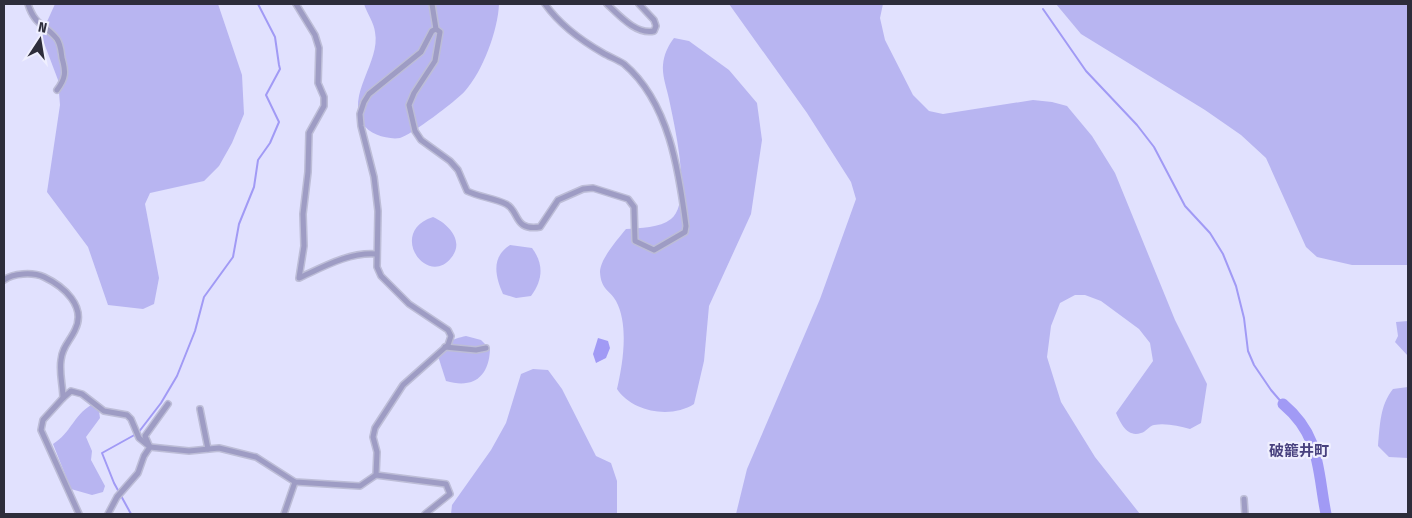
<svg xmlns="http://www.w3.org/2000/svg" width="1412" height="518" font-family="'Fira Sans Condensed','Noto Sans JP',sans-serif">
	<rect width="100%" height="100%" fill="#e1e1fe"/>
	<g fill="#b8b5f1">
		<path d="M 55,4 L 218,4 L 242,75 L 244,114 L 232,143 L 219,166 L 204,181 L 150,193 L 145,204 L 159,278 L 154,304 L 143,309 L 108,305 L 88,247 L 47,192 L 60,105 L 58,80 L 41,35 Z"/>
		<path d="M 364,4 L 499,4 C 498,30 483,71 465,91 C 456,101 411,135 400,138 C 388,140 369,134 363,124 C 345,95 381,62 375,32 C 374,23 367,13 364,4 Z"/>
		<path d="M 729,4 L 883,4 L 880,18 L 885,40 L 913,95 L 929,111 L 943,114 L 1033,100 L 1052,102 L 1067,106 L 1092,136 L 1115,173 L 1175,320 L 1207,384 L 1201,423 L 1190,429 C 1179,426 1166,423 1154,425 C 1149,426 1146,432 1141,433 C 1127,438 1120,422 1116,413 L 1153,361 L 1150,343 L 1139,329 L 1101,301 L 1085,295 L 1075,295 L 1060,303 L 1051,326 L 1047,357 L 1061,402 L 1095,457 L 1140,514 L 736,514 L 747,469 L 820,299 L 856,199 L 851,182 L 807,113 Z"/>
		<path d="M 1056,4 L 1408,4 L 1408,265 L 1352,265 L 1317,257 L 1306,247 L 1266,158 L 1241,135 L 1205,110 L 1081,34 Z"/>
		<path d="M 674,38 L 689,41 L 729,70 L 757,103 L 762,140 L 751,214 L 709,306 L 704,361 L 694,404 C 671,419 632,412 617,389 C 623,363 629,325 616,301 C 610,290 601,290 600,272 C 600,259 618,239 626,229 C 640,228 660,228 671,219 C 693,202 674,124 669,99 C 667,89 662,76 663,65 C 664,54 668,46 674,38 Z"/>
		<path d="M 433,217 C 449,224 465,242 451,258 C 427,288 387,232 433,217 Z"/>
		<path d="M 510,245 L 532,248 C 544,264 543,280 531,296 L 516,298 L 503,294 C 495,276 491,257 510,245 Z"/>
		<path d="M 1408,321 L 1408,356 L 1395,342 L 1398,336 L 1396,322 Z"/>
		<path d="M 466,336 L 481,340 L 490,349 C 489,377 473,389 446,381 L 438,356 C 444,342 452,339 466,336 Z"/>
		<path d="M 533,369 L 548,370 L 562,389 L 596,456 L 611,463 L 617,481 L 617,514 L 451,514 L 452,505 L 491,450 L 506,423 L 521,374 Z"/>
		<path d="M 1408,387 L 1408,458 L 1389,457 L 1378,446 C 1380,425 1380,405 1393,389 Z"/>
		<path d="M 91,405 L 99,411 L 100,418 L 86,437 L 92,451 L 91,460 L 105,486 L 103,492 L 92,495 L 71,489 L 53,444 C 71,433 73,416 91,405 Z"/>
	</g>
	<path fill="#a19af5" d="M 598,338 L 608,341 L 610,348 L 606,358 L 596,363 L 593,354 Z"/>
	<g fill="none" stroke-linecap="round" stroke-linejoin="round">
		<g stroke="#a19af5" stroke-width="2">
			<path d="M 1043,9 L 1086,71 L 1137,125 L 1154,147 L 1185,206 L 1210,233 L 1223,254 L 1236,286 L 1244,318 L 1248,351 L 1254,365 L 1271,390 L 1283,404"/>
			<path d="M 131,514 L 114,483 L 102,453 L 138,433 L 161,403 L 177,376 L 195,331 L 204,297 L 233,257 L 239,224 L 254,187 L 258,160 L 270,143 L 279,122 L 266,95 L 280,69 L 279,65 L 275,37 L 258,4"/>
		</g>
		<path stroke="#a19af5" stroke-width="11" d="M 1283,404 C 1321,436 1317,469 1326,514"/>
		<g stroke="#bdbdd7" stroke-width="8">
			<g id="minor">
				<path d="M 28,4 C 35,26 45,24 57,39 C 61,45 61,52 62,58 C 66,72 66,78 57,90"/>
				<path d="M 296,4 L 315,35 L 319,48 L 318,83 L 324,97 L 324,106 L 309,133 L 308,172 L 303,214 L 304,246 L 299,278 C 323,267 349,252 376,254"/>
				<path d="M 432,4 L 436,29 L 440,32 L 435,61 L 414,93 L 409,105 L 415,131 L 421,140 L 450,161 L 458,170 L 467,191 C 479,197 494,198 506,204 C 520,211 513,231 540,227 L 558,200 L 583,189 L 593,188 L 628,199 L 634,207 L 635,241 L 654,250 L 685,232 L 686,226 C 679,171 669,102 624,64 C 618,60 610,57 603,53 C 582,41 560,25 545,4"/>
				<path d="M 607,4 C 619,15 636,35 654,31 L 656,26 L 654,20 L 639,4"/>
				<path d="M 4,280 C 13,273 33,272 44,277 C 63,286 87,306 75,330 C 70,341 62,347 61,360 C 59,373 63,386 63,398 L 43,420 L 41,430 L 79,514"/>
				<path d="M 445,347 L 476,350 L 486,348"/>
				<path d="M 63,398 L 71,391 L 82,394 L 104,411 L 127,415 L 131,419 L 139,438 L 150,447"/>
				<path d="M 200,409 L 208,449"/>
				<path d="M 149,445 L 145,436 L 168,404"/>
				<path d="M 376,475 L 446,484 L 450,494 L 425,514"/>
				<path d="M 1244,499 L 1245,514"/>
				<path d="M 108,514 L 117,497 L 138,473 L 144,456 L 150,447 L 189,451 L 219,448 L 256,457 L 295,482 L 360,486 L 376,475 L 377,452 L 373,437 L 375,428 L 403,385 L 448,345 L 451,336 L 448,330 L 409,304 L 381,276 L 377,267 L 378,211 L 374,177 L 361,126 L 360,114 L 364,102 L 369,94 L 421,52 L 432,31 L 436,29"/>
				<path d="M 284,514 L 295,482"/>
			</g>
		</g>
		<use href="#minor" stroke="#9e9cc4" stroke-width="5"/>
	</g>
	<g text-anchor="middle" stroke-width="4.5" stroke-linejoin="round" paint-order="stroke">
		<g font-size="15" font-weight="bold" fill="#48417e" stroke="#efeffe">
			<text x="1299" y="456">破籠井町</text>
		</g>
	</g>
	<rect width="1412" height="518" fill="none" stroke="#2d2d3b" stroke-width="10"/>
	<g transform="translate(40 40) rotate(12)" stroke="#efeffe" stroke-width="4" paint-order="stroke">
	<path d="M0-4L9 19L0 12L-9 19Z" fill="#2d2d3b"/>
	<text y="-8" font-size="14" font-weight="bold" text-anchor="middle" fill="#2d2d3b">N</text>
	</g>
</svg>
